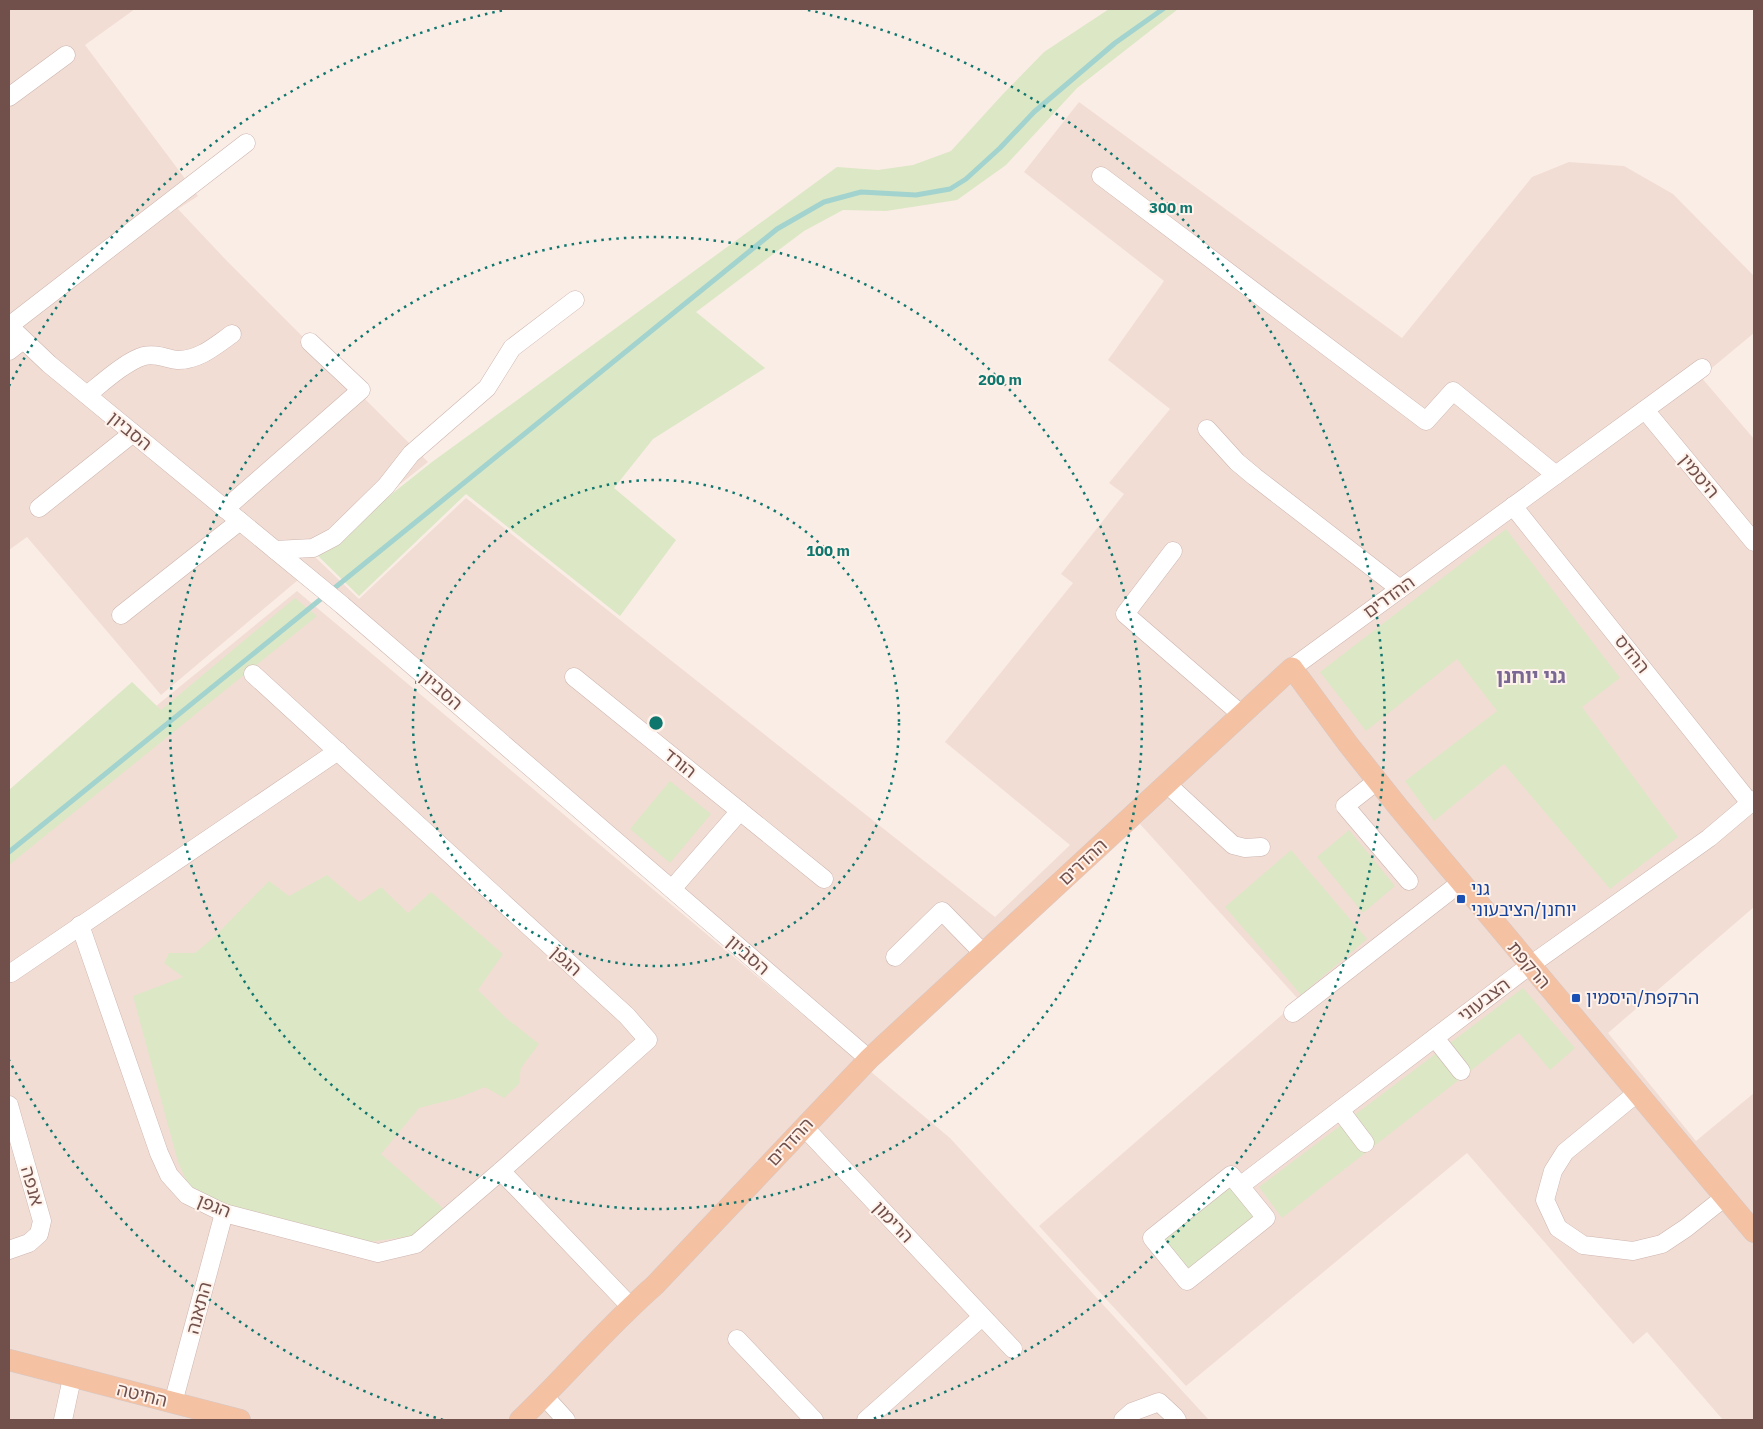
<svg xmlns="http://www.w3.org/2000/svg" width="1763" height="1429" font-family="'IBM Plex Sans','Noto Sans Hebrew',sans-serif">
	<rect width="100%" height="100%" fill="#faede5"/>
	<g fill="#f2ddd4">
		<path d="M 9,9 L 135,9 L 85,45 L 198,196 L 178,209 L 226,260 L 428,462 L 312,554 L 359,599 L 466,498 L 995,917 L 1070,845 L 945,742 L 1073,583 L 1061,574 L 1124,494 L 1109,483 L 1170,409 L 1108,360 L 1164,281 L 1024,172 L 1079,102 L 1402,338 L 1532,177 L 1569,162 L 1624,166 L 1673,194 L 1754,276 L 1754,333 L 1701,377 L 1754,439 L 1754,907 L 1608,1033 L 1696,1141 L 1754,1093 L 1754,1420 L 1723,1420 L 1647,1332 L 1633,1344 L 1467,1153 L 1186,1386 L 1039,1226 L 1299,1000 L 1140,824 L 874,1069 L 298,580 L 161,695 L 27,537 L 9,550 Z"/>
		<path d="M 297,591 L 950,1138 L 1209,1420 L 9,1420 L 9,826 Z"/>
	</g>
	<g fill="#dce7c5">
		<path d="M 1109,9 L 1178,9 L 1077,88 L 1006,165 L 957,200 L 886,211 L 843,210 L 804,231 L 696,312 L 765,368 L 653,439 L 614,488 L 676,540 L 620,616 L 466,494 L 359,596 L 316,554 L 432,462 L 837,167 L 878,170 L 913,165 L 951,151 L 1003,94 L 1044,52 Z"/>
		<path d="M 1506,529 L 1620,678 L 1582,707 L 1678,837 L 1610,889 L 1504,764 L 1434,821 L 1405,781 L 1497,711 L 1457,659 L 1366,731 L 1320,672 Z"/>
		<path d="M 295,598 L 317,616 L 9,865 L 9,790 L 132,682 L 161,710 Z"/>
		<path d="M 670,781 L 711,814 L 670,863 L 630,829 Z"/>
		<path d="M 1349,830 L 1395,886 L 1363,913 L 1317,857 Z"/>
		<path d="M 1291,850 L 1367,939 L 1301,995 L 1225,907 Z"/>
		<path d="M 327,875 L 359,902 L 381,887 L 408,913 L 431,892 L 503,954 L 478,990 L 506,1018 L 539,1044 L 521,1068 L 519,1084 L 504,1098 L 485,1087 L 458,1098 L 419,1108 L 381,1154 L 444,1209 L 413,1236 L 368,1242 L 224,1205 L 189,1187 L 178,1162 L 133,996 L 183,977 L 164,963 L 169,953 L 195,953 L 214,937 L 269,881 L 289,896 Z"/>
		<path d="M 1523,988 L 1575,1048 L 1550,1070 L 1519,1033 L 1282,1218 L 1259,1187 Z"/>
		<path d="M 1230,1187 L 1254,1217 L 1188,1269 L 1164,1239 Z"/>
	</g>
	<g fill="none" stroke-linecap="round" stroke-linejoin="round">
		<path stroke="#a2d3ce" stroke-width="5" d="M 9,852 L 777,229 L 824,202 L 861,192 L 916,195 L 950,189 L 966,179 L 1000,148 L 1034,112 L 1115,43 L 1163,9"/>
		<g stroke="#cdb5af" stroke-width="19">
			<g id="minor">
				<path d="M 9,97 L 66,55"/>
				<path d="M 1101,176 L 1426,421 L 1453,391 L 1556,475"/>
				<path d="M 9,326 L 49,364 L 342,605 L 869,1059"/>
				<path d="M 9,326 L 246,143"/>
				<path d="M 9,351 L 23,340"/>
				<path d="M 87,395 C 102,383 126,361 144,356 C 156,353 167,359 178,360 C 200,360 216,345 232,334"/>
				<path d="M 1645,410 L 1754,542"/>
				<path d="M 1207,429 L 1237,462 L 1255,477 L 1400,589"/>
				<path d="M 1513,506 L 1750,803"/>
				<path d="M 39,508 L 133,433"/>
				<path d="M 225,509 L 361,390 L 310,342"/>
				<path d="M 275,550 L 313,548 L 334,537 L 386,486 L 411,454 L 487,388 L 512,348 L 575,300"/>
				<path d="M 1173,551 L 1125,614 L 1242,715"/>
				<path d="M 121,615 L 240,521"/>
				<path d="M 1292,668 L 1702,368"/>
				<path d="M 574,677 L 824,879"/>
				<path d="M 1377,781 L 1345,806 L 1409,881"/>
				<path d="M 1167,784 L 1233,845 L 1245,848 L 1261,847"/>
				<path d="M 672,889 L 740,811"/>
				<path d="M 80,925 L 159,1153 L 169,1175 L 187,1195 L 224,1213 L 378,1253 L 416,1244 L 501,1171 L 648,1040 L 627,1016 L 253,674"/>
				<path d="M 895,957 L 942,911 L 983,953"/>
				<path d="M 11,973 L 338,751"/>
				<path d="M 1293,1013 L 1460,883"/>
				<path d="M 1435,1038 L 1461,1071"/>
				<path d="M 1637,1093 L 1565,1152 L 1553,1171 L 1545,1200 L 1558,1228 L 1583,1245 L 1633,1251 L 1662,1244 L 1686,1228 L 1725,1197"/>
				<path d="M 9,1105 L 42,1221 L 39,1234 L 29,1243 L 9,1250"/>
				<path d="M 1340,1110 L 1365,1143"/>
				<path d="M 804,1127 L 1013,1349"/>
				<path d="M 501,1171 L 631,1307"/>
				<path d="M 1231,1175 L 1266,1218 L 1187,1281 L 1152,1238 Z"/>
				<path d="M 1240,1186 L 1529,966 L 1709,838 L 1754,800"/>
				<path d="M 737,1339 L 814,1420"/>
				<path d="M 545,1397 L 566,1420"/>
				<path d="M 173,1403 L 224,1213"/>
				<path d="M 63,1420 L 72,1378"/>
				<path d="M 866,1420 L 982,1317"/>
				<path d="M 1123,1420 L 1132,1412 L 1159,1402 L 1174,1416 L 1177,1420"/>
			</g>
		</g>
		<g stroke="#d4cac9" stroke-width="22">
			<g id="major">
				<path d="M 9,1360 L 240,1420"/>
				<path d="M 520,1420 C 566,1376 607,1327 655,1285 L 869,1059 L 1292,668 L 1348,744 L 1399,808 L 1754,1232"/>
			</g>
		</g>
		<use href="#minor" stroke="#fff" stroke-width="18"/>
		<use href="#major" stroke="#f4c1a3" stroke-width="21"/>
	</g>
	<g fill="none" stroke="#0f766e" stroke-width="2.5" stroke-dasharray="2.5 5">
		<circle cx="656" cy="723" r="243"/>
		<circle cx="656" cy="723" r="486"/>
		<path d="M443 1420A729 729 0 0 1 9 1060M9 386A729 729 0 0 1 504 10M808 10A729 729 0 0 1 869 1420"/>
	</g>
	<g fill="#1a4fb4" stroke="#fef2eb" stroke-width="2">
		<rect x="1456" y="894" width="10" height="10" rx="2.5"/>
		<rect x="1571" y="993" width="10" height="10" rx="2.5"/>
	</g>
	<g text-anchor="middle" stroke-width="4" stroke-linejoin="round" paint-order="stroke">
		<g font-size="18" fill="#71504c" stroke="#fef2eb">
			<text transform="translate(130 431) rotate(39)" y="6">הסביון</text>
			<text transform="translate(1699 476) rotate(50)" y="6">היסמין</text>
			<text transform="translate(1389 597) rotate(-36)" y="6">ההדרים</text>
			<text transform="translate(1632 654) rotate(51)" y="6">ההדס</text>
			<text transform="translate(441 690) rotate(41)" y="6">הסביון</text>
			<text transform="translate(680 763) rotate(39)" y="6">הורד</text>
			<text transform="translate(1083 862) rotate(-43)" y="6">ההדרים</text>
			<text transform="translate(748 955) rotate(41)" y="6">הסביון</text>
			<text transform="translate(566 961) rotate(42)" y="6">הגפן</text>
			<text transform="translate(1529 965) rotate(50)" y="6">הרקפת</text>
			<text transform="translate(1484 1000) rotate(-37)" y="6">הצבעוני</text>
			<text transform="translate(790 1142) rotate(-47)" y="6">ההדרים</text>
			<text transform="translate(32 1186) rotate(74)" y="6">אנפה</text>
			<text transform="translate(214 1206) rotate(22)" y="6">הגפן</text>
			<text transform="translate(893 1222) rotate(47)" y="6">הרימון</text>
			<text transform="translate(199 1308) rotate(-75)" y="6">התאנה</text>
			<text transform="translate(142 1395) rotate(14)" y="6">החיטה</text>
		</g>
		<g font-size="18" fill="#164399" stroke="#fef2eb" text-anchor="start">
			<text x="1471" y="895">גני<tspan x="1471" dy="21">יוחנן/הציבעוני</tspan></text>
			<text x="1586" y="1004">הרקפת/היסמין</text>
		</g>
		<g font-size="20" font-weight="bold" fill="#7a6894" stroke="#fef2eb">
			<text x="1531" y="683">גני יוחנן</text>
		</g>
	</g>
	<circle cx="656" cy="723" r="8" fill="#0f766e" stroke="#fef2eb" stroke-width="2.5"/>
	<g font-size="15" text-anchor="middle" font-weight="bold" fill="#0f766e" stroke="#fef2eb" stroke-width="4" stroke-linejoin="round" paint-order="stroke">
		<text x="1171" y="213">300 m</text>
		<text x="1000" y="385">200 m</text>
		<text x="828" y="556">100 m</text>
	</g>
	<rect width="1763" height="1429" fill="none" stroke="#71504c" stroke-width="20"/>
</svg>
